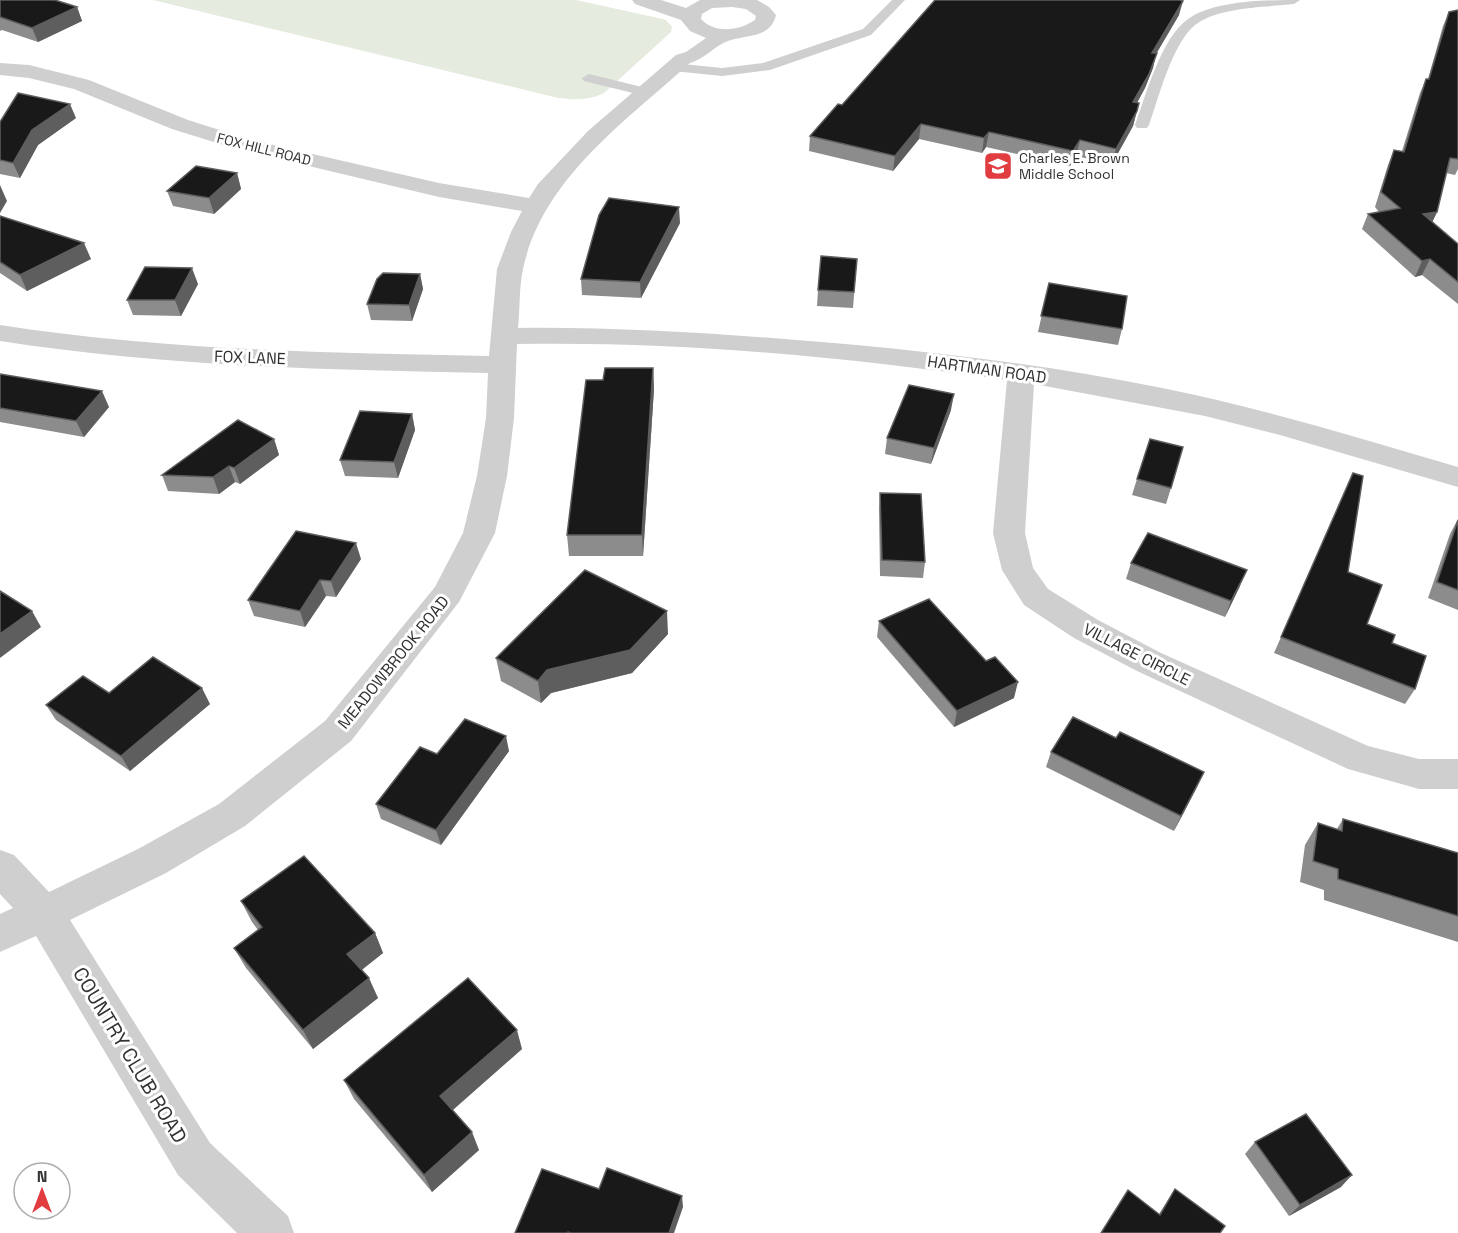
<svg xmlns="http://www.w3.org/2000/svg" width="1458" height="1233" font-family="'Space Grotesk',sans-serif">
	<rect width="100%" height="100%" fill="#fff"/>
	<path fill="#e5ebdf" d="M 153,0 L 576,0 L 658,18 L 666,20 L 672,27 L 671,32 L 604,93 C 588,101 571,100 554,97 Z"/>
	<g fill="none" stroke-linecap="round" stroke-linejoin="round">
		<g fill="#cfcfcf" fill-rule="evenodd">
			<path d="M 892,0 L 905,0 L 871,35 L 770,70 L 722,76 L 673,71 L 666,67 L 673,63 L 722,68 L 763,63 L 863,29 Z"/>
			<path d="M 1300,0 L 1294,4 C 1267,7 1217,7 1195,25 C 1172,44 1159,97 1149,125 L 1147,128 L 1137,128 L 1135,125 C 1146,95 1161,38 1188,19 C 1215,0 1268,0 1300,0 Z"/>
			<path d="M 589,74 L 650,89 L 652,92 L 645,96 L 584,81 L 582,78 Z"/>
		</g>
		<path fill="#cfcfcf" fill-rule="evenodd" d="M 632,0 L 661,0 L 686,8 L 700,0 L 757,0 L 769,7 L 776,15 C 770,39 747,34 728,41 C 714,46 705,59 690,63 C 626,121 542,179 523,269 C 519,287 520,309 518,328 C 603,327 688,332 772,338 C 903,348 1033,362 1162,388 C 1262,408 1360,438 1458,467 L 1458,487 L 1280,435 L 1205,416 L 1034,384 L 1025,533 L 1033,568 L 1048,589 L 1098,620 L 1161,653 L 1368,746 L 1419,759 L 1458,759 L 1458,789 L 1419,789 L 1348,769 L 1137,671 L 1074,638 L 1024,605 L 1002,570 L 993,533 L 1007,380 C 845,357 680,341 517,344 L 514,418 L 507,476 L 495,533 L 459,602 L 351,741 L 245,826 L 166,873 L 70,920 L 210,1143 L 288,1216 L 294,1233 L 237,1233 L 178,1175 L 36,936 L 0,952 L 0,914 L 13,908 L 0,894 L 0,850 L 14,855 L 49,892 L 138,849 L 219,804 L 325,721 L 435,587 L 463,533 L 477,476 L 486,418 L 488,373 C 324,370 162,366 0,341 L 0,325 C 162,350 325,353 489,356 L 497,269 L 511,232 L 522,211 L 439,197 L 233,148 L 172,129 L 74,89 L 29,78 L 0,75 L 0,63 L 29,65 L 89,80 L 188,120 L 248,139 L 439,183 L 529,198 L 538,184 L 588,131 L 676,55 L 686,52 L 706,38 L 690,31 L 681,20 L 635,4 ZM 732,7 L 746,9 L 756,16 L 755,20 C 739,31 715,34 701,19 L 702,14 L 712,8 Z"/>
	</g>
	<g fill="#8c8c8c">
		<path d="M 0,0 L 77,7 L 82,21 L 38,42 L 2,30 L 0,31 Z"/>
		<path d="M 1458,10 L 1458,169 L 1455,175 L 1446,173 L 1437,212 L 1432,222 L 1458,244 L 1458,304 L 1422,275 L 1415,277 L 1362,229 L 1368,214 L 1379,212 L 1375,207 L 1388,165 L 1394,150 L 1402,151 L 1420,93 L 1426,79 L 1428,79 L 1443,26 L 1449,12 Z"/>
		<path d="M 1179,15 L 1156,54 L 1153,68 L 1145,88 L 1137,103 L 1139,103 L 1133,126 L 1112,164 L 1076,156 L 1070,166 L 986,147 L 982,153 L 919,139 L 893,171 L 809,151 L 810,136 L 842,105 Z"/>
		<path d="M 76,118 L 38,145 L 20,178 L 0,174 L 0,122 Z"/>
		<path d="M 237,173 L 241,189 L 214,214 L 173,206 L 167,191 Z"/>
		<path d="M 0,216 L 91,259 L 27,291 L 0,273 Z"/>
		<path d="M 680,223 L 641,298 L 582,295 L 581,279 Z"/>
		<path d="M 857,259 L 853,308 L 817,306 L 818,290 Z"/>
		<path d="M 420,274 L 423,289 L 412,321 L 371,320 L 367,304 Z"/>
		<path d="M 1049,283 L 1122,329 L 1118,345 L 1038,332 Z"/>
		<path d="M 198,284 L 181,316 L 133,315 L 127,300 Z"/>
		<path d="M 653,368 L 654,389 L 643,556 L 569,556 L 567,535 L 603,380 Z"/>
		<path d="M 0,374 L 109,407 L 84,437 L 0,422 Z"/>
		<path d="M 951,410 L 931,464 L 885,454 L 887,438 Z"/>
		<path d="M 412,414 L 415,430 L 398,478 L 345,476 L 340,460 Z"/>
		<path d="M 274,439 L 279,455 L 240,484 L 235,482 L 219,494 L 168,491 L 162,475 Z"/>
		<path d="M 1353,473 L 1348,572 L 1367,624 L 1415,689 L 1405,704 L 1274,653 Z"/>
		<path d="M 1137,479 L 1171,488 L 1166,504 L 1132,495 Z"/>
		<path d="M 880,493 L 925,562 L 923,578 L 880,576 L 879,509 Z"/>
		<path d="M 1458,519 L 1458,610 L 1428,598 L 1450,534 Z"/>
		<path d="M 361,559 L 336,597 L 326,596 L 305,627 L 254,616 L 248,600 Z"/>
		<path d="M 1131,563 L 1240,586 L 1225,617 L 1126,579 Z"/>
		<path d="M 879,621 L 1014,698 L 954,727 L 877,637 Z"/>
		<path d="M 668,634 L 632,673 L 551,693 L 541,703 L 501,681 L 496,658 Z"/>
		<path d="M 109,693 L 210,704 L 130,771 L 56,720 L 46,705 Z"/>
		<path d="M 509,751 L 441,845 L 381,819 L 376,804 L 437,754 Z"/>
		<path d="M 1051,752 L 1197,787 L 1174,831 L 1046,767 Z"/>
		<path d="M 1343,819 L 1458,853 L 1458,942 L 1324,900 L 1324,890 L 1300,882 L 1305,845 L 1318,823 L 1337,829 Z"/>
		<path d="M 241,901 L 375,933 L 383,953 L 362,970 L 378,998 L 313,1049 L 246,968 L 234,948 L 258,930 L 252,922 Z"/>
		<path d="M 522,1049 L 453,1110 L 479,1150 L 432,1192 L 354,1099 L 344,1080 Z"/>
		<path d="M 1255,1142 L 1341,1187 L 1289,1216 L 1245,1154 Z"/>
		<path d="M 1175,1189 L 1220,1233 L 1159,1214 Z"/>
	</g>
	<g fill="#5e5e5e">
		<path d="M 1183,1 L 1179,15 L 1156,54 L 1153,68 L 1145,88 L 1129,117 L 1133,102 L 1152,53 Z"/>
		<path d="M 77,7 L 82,21 L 38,42 L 32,28 Z"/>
		<path d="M 70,104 L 76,118 L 38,145 L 20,178 L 13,163 L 32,130 Z"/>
		<path d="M 1137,111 L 1133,126 L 1112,164 L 1116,149 Z"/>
		<path d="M 921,124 L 919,139 L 893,171 L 895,156 Z"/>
		<path d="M 989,132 L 986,147 L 982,153 L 984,138 Z"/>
		<path d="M 1080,140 L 1076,156 L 1070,166 L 1073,151 Z"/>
		<path d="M 237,173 L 241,189 L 214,214 L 209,198 Z"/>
		<path d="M 0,185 L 7,201 L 0,213 Z"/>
		<path d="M 679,207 L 680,223 L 641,298 L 640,282 Z"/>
		<path d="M 1437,212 L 1430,227 L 1423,214 Z"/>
		<path d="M 84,243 L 91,259 L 27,291 L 20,275 Z"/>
		<path d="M 1430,259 L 1422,275 L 1415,277 L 1422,261 Z"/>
		<path d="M 192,268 L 198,284 L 181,316 L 175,300 Z"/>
		<path d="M 420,274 L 423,289 L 412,321 L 409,305 Z"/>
		<path d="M 653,368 L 654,389 L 643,556 L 642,535 Z"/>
		<path d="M 102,391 L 109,407 L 84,437 L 76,421 Z"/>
		<path d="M 954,394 L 951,410 L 931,464 L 934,448 Z"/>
		<path d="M 412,414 L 415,430 L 398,478 L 394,462 Z"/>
		<path d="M 274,439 L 279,455 L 240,484 L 234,468 Z"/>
		<path d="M 229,466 L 235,482 L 219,494 L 213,477 Z"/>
		<path d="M 356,543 L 361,559 L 336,597 L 331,581 Z"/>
		<path d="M 1247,570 L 1240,586 L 1225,617 L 1231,601 Z"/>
		<path d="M 320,580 L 326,596 L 305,627 L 300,611 Z"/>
		<path d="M 32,611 L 41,627 L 0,658 L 0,634 Z"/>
		<path d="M 667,611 L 668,634 L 632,673 L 551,693 L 541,703 L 538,681 L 547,670 Z"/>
		<path d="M 1018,682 L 1014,698 L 954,727 L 957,711 Z"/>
		<path d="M 202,688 L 210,704 L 130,771 L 121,756 Z"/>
		<path d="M 506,736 L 509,751 L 441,845 L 436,830 Z"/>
		<path d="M 1204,772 L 1197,787 L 1174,831 L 1181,816 Z"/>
		<path d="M 375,933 L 383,953 L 356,974 L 347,954 Z"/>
		<path d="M 369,978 L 378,998 L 313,1049 L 303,1030 Z"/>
		<path d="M 517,1030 L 522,1049 L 448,1114 L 440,1096 Z"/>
		<path d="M 472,1132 L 479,1150 L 432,1192 L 424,1175 Z"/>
		<path d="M 1352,1175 L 1341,1187 L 1289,1216 L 1300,1205 Z"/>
		<path d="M 682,1196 L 683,1207 L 674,1233 L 669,1233 Z"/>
	</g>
	<g fill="#191919" stroke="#5e5e5e" stroke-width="1.5">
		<path d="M 0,0 L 55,0 L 77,7 L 32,28 L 0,17 Z"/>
		<path d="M 935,0 L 1180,0 L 1183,1 L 1152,53 L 1157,53 L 1149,74 L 1133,102 L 1139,103 L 1137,111 L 1116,149 L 1080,140 L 1073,151 L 989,132 L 984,138 L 921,124 L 895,156 L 810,136 L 838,104 L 842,105 Z"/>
		<path d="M 1458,10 L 1458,159 L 1450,158 L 1437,212 L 1423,214 L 1458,244 L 1458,282 L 1430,259 L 1422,261 L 1368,214 L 1400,208 L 1381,192 L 1394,150 L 1404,152 L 1426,79 L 1429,79 L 1449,12 Z"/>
		<path d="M 18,93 L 70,104 L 32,130 L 13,163 L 0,160 L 0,122 Z"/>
		<path d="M 196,166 L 237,173 L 209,198 L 167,191 Z"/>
		<path d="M 609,198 L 679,207 L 640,282 L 581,279 L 599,215 Z"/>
		<path d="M 0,216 L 84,243 L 20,275 L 0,262 Z"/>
		<path d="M 821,256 L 857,259 L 854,292 L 818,290 Z"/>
		<path d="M 145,267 L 192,268 L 175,300 L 127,300 Z"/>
		<path d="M 383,273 L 420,274 L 409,305 L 367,304 L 377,279 Z"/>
		<path d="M 1049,283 L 1127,296 L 1122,329 L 1041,316 Z"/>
		<path d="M 605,368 L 653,368 L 642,535 L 567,535 L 586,380 L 603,380 Z"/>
		<path d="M 0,374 L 102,391 L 76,421 L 0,408 Z"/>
		<path d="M 909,385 L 954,394 L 934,448 L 887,438 Z"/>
		<path d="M 360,411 L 412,414 L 394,462 L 340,460 Z"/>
		<path d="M 238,420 L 274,439 L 234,468 L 229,466 L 213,477 L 162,475 Z"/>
		<path d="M 1150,439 L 1183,447 L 1171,488 L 1137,479 Z"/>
		<path d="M 1353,473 L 1363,476 L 1348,572 L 1382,585 L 1367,624 L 1395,635 L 1392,643 L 1426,656 L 1415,689 L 1281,637 Z"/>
		<path d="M 880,493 L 921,494 L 925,562 L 882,560 Z"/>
		<path d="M 1458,520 L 1458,590 L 1437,582 Z"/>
		<path d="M 296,531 L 356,543 L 331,581 L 320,580 L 300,611 L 248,600 Z"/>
		<path d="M 1148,533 L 1247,570 L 1231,601 L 1131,563 Z"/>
		<path d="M 585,570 L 667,611 L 630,650 L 547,670 L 538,681 L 496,658 Z"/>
		<path d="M 0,591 L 32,611 L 0,634 Z"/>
		<path d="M 929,599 L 986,661 L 995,657 L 1018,682 L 957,711 L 879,621 Z"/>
		<path d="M 153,657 L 202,688 L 121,756 L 46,705 L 83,676 L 109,693 Z"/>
		<path d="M 1073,717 L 1116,738 L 1120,732 L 1204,772 L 1181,816 L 1051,752 Z"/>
		<path d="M 465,719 L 506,736 L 436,830 L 376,804 L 420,747 L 437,754 Z"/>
		<path d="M 1343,819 L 1458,853 L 1458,916 L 1338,879 L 1338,869 L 1313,861 L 1318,823 L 1342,831 Z"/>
		<path d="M 304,856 L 375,933 L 347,954 L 369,978 L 303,1030 L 234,948 L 262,927 L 241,901 Z"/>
		<path d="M 468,978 L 517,1030 L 440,1096 L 472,1132 L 424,1175 L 344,1080 Z"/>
		<path d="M 1306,1114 L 1352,1175 L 1300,1205 L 1255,1142 Z"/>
		<path d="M 607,1168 L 682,1196 L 669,1233 L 571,1233 L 568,1232 L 567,1233 L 515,1233 L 542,1169 L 599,1189 Z"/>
		<path d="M 1175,1189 L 1225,1226 L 1220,1233 L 1101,1233 L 1128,1190 L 1160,1215 Z"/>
	</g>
	<defs>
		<g id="school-square" transform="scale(1.5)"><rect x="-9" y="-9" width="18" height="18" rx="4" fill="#e13d41" stroke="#fff"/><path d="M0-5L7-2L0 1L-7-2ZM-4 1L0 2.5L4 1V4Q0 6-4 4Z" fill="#fff"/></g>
	</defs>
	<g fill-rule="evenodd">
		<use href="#school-square" x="998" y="166"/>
	</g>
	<g text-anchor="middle" stroke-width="6" stroke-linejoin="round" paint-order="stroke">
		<g font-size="14" fill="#323232" stroke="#fff">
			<text transform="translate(264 149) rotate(14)" y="5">FOX HILL ROAD</text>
		</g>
		<g font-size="14" fill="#323232" stroke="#fff" text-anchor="start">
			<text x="1019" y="163">Charles E. Brown<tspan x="1019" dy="16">Middle School</tspan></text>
		</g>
		<g font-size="16" fill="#323232" stroke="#fff">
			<text transform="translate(250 357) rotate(2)" y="6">FOX LANE</text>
			<text transform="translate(987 369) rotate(8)" y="6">HARTMAN ROAD</text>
			<text transform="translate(1137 654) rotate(27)" y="6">VILLAGE CIRCLE</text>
			<text transform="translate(393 662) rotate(-51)" y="6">MEADOWBROOK ROAD</text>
		</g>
		<g font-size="20" fill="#323232" stroke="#fff">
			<text transform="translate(130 1055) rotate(59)" y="7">COUNTRY CLUB ROAD</text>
		</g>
	</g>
	<g transform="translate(42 1191)"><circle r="28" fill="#ffffff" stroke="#adadad" stroke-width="1.5"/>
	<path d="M0-4.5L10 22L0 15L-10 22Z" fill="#e13d41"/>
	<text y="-9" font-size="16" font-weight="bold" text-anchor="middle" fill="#323232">N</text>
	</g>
</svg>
